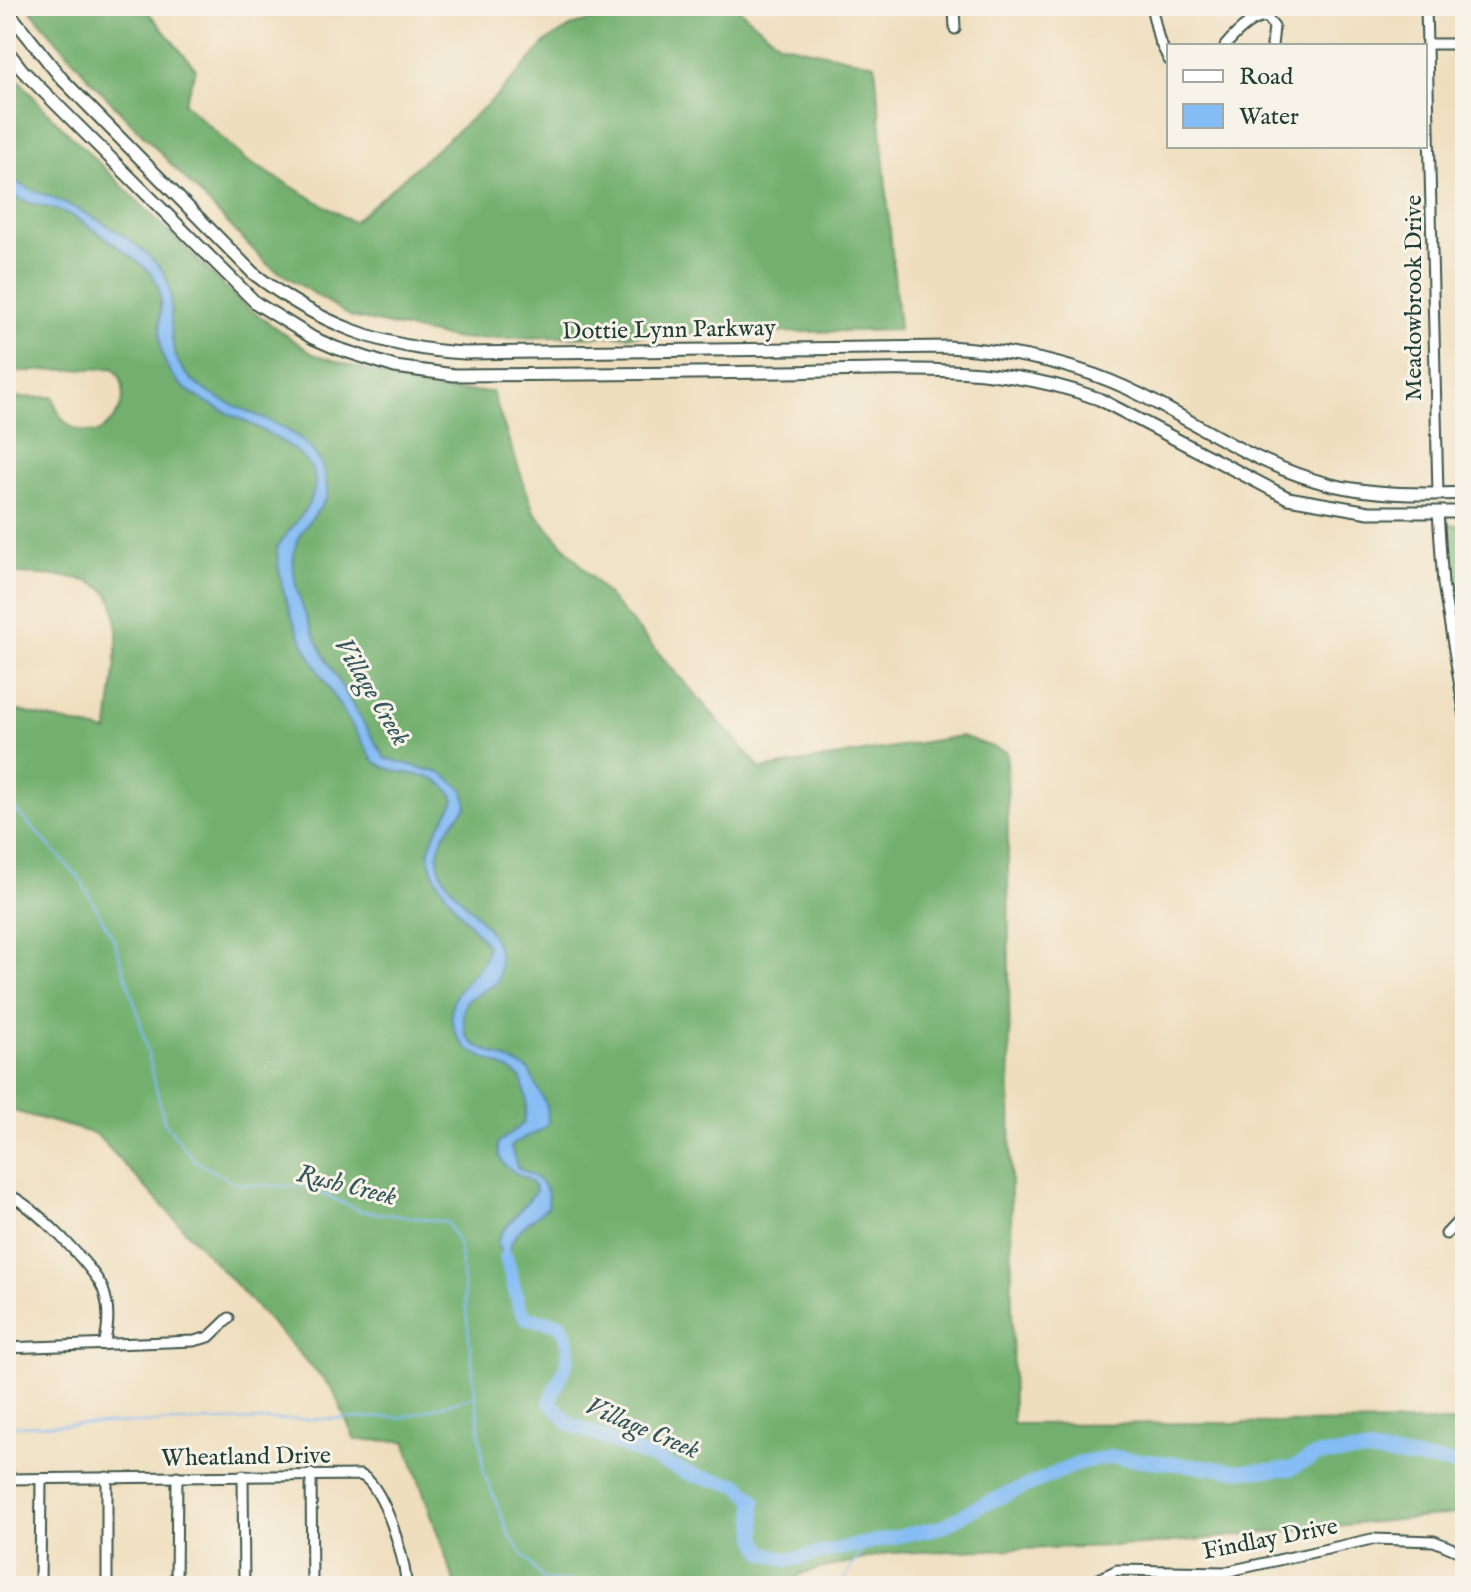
<svg xmlns="http://www.w3.org/2000/svg" width="1471" height="1592" font-family="'IM FELL English',serif">
	<rect width="100%" height="100%" fill="#f7f3e8"/>
	<filter id="ink" filterUnits="userSpaceOnUse"><feTurbulence type="fractalNoise" baseFrequency=".0125" numOctaves="2"/><feDisplacementMap in="SourceGraphic" scale="16" xChannelSelector="R" yChannelSelector="G"/><feConvolveMatrix kernelMatrix="1 2 1 2 8 2 1 2 1" color-interpolation-filters="sRGB"/></filter>
	<filter id="wash" filterUnits="userSpaceOnUse"><feTurbulence type="fractalNoise" baseFrequency=".006" numOctaves="4" result="noise"/><feDisplacementMap in="SourceGraphic" scale="32" xChannelSelector="R" yChannelSelector="G"/><feGaussianBlur stdDeviation="1.8" result="paint"/><feColorMatrix in="noise" values="0 0 0 0 0 0 0 0 0 0 0 0 0 0 0 0 0 1.4 0 .05"/><feComposite in="paint" operator="in"/></filter>
	<g filter="url(#wash)">
		<rect width="100%" height="100%" fill="#efdebd"/>
		<g fill="#73b070" stroke="#497652" stroke-width="2">
			<path d="M 27,6 L 143,6 L 196,69 L 184,103 L 246,160 L 353,222 L 498,95 L 547,41 L 574,25 L 646,6 L 735,6 L 779,43 L 875,64 L 899,330 L 457,339 L 352,317 L 268,265 L 95,85 Z"/>
			<path d="M 6,65 L 44,109 L 242,304 L 313,354 L 432,390 L 492,392 L 534,512 L 761,769 L 961,736 L 1007,752 L 1013,1424 L 1465,1422 L 1465,1513 L 1144,1545 L 890,1553 L 802,1573 L 788,1586 L 456,1586 L 405,1441 L 355,1440 L 333,1390 L 96,1134 L 6,1109 L 6,708 L 108,732 C 109,699 131,609 103,589 C 79,572 34,576 6,573 L 6,398 L 53,397 C 59,422 71,432 96,433 C 120,422 134,387 113,368 L 6,372 Z"/>
			<path d="M 1465,524 L 1465,666 L 1444,530 L 1448,525 Z"/>
		</g>
		<path fill="#84bcf4" stroke="#527c94" stroke-width="2" d="M 6,156 L 9,172 L 16,182 C 30,191 45,194 60,201 C 94,216 132,237 157,264 C 186,293 155,344 189,377 C 230,420 331,418 327,497 C 319,513 301,527 296,544 C 278,599 357,710 385,758 L 443,774 L 464,790 L 467,806 C 457,818 442,833 439,848 C 427,897 518,918 497,983 L 466,1001 L 463,1014 L 466,1036 L 475,1045 L 528,1069 L 547,1106 L 548,1123 C 538,1136 523,1135 511,1147 L 517,1167 C 534,1176 552,1184 548,1207 C 520,1229 504,1236 509,1275 L 497,1243 L 502,1232 L 536,1191 C 530,1169 496,1178 498,1143 L 524,1123 L 527,1101 L 521,1078 C 497,1057 458,1059 452,1021 C 446,983 488,975 487,945 C 471,925 424,876 429,850 C 433,832 448,815 455,800 C 439,765 399,781 374,761 C 335,695 279,626 277,547 C 289,530 313,506 315,485 C 320,441 206,412 179,383 C 142,345 174,303 152,275 C 143,263 82,220 68,214 C 46,204 26,206 6,191 Z"/>
		<g fill="none" stroke-linecap="round" stroke-linejoin="round">
			<g stroke="#84bcf4" stroke-width="2">
				<path d="M 6,799 L 80,879 L 114,940 L 139,1017 L 164,1121 L 194,1160 L 236,1184 L 307,1187 L 361,1211 L 447,1222 L 459,1245 L 484,1473 L 510,1537 L 543,1580 C 556,1581 569,1582 582,1581 C 618,1578 639,1564 674,1586"/>
				<path d="M 6,1426 L 405,1417 L 477,1395"/>
				<path d="M 840,1586 L 864,1546"/>
			</g>
			<path stroke="#84bcf4" stroke-width="14" d="M 506,1257 L 519,1306 L 526,1318 L 559,1324 C 582,1355 559,1373 550,1402 L 570,1424 L 695,1476 L 739,1485 L 754,1500 L 756,1538 L 763,1552 L 788,1560 L 942,1527 L 975,1508 L 1082,1462 L 1112,1457 L 1243,1471 L 1290,1469 L 1317,1455 L 1366,1452 L 1465,1465"/>
		</g>
	</g>
	<g filter="url(#ink)">
		<g fill="none" stroke-linecap="round" stroke-linejoin="round">
			<g stroke="#3e5549" stroke-width="13">
				<g id="minor">
					<path d="M 954,6 L 955,29"/>
					<path d="M 1151,6 L 1159,40 L 1169,60"/>
					<path d="M 1426,6 L 1438,494"/>
					<path d="M 1427,44 L 1465,44"/>
					<path d="M 1225,46 C 1235,34 1250,18 1266,17 L 1274,27 L 1272,46"/>
					<path d="M 1438,512 L 1443,584 L 1465,717"/>
					<path d="M 6,1194 C 30,1201 93,1266 103,1289 C 110,1308 109,1326 104,1345"/>
					<path d="M 1446,1234 L 1465,1214"/>
					<path d="M 6,1348 L 194,1341 L 209,1337 L 229,1318"/>
					<path d="M 311,1474 L 312,1586"/>
					<path d="M 243,1475 L 244,1586"/>
					<path d="M 107,1477 L 107,1586"/>
					<path d="M 6,1479 L 360,1475 C 383,1482 407,1563 406,1586"/>
					<path d="M 40,1586 L 41,1479"/>
					<path d="M 176,1586 L 177,1476"/>
					<path d="M 1084,1586 L 1117,1570 L 1225,1572 L 1372,1539 L 1434,1541 L 1465,1554"/>
				</g>
			</g>
			<g stroke="#3e5549" stroke-width="15">
				<g id="major">
					<path d="M 6,9 L 62,79 L 253,273 C 317,323 384,349 465,353 L 948,347 C 1014,351 1081,364 1141,395 C 1204,427 1261,468 1332,485 C 1375,495 1421,495 1465,493"/>
					<path d="M 6,49 L 23,71 L 256,303 L 313,338 L 336,348 L 395,367 L 454,375 C 564,375 674,373 784,372 C 890,370 998,361 1099,399 L 1288,498 L 1369,512 L 1465,512"/>
				</g>
			</g>
			<use href="#minor" stroke="#fff" stroke-width="9"/>
			<use href="#major" stroke="#fff" stroke-width="11"/>
		</g>
	</g>
	<g text-anchor="middle" stroke-width="6" stroke-linejoin="round" paint-order="stroke">
		<g font-size="24" fill="#1f3d34" stroke="#f7f3e8">
			<text transform="translate(1413 298) rotate(-90)" y="8">Meadowbrook Drive</text>
			<text transform="translate(669 329) rotate(-1)" y="8">Dottie Lynn Parkway</text>
			<text transform="translate(246 1456) rotate(-1)" y="8">Wheatland Drive</text>
			<text transform="translate(1270 1538) rotate(-11)" y="8">Findlay Drive</text>
		</g>
		<g font-size="26" font-style="italic" fill="#33565a" stroke="#f7f3e8">
			<text transform="translate(373 691) rotate(59)" y="9">Village Creek</text>
			<text transform="translate(347 1184) rotate(14)" y="9">Rush Creek</text>
			<text transform="translate(643 1427) rotate(23)" y="9">Village Creek</text>
		</g>
	</g>
	<rect width="1471" height="1592" fill="none" stroke="#f7f3e8" stroke-width="32"/>
	<rect x="1167" y="44" width="260" height="104" fill="#f7f3e8" stroke="#a1aaa0" stroke-width="2"/>
	<rect x="1183" y="70" width="40" height="12" fill="#ffffff" stroke="#a1aaa0" stroke-width="2"/>
	<text x="1239" y="84" font-size="24" fill="#1f3d34">Road</text>
	<rect x="1183" y="104" width="40" height="24" fill="#84bcf4" stroke="#a1aaa0" stroke-width="2"/>
	<text x="1239" y="124" font-size="24" fill="#1f3d34">Water</text>
</svg>
